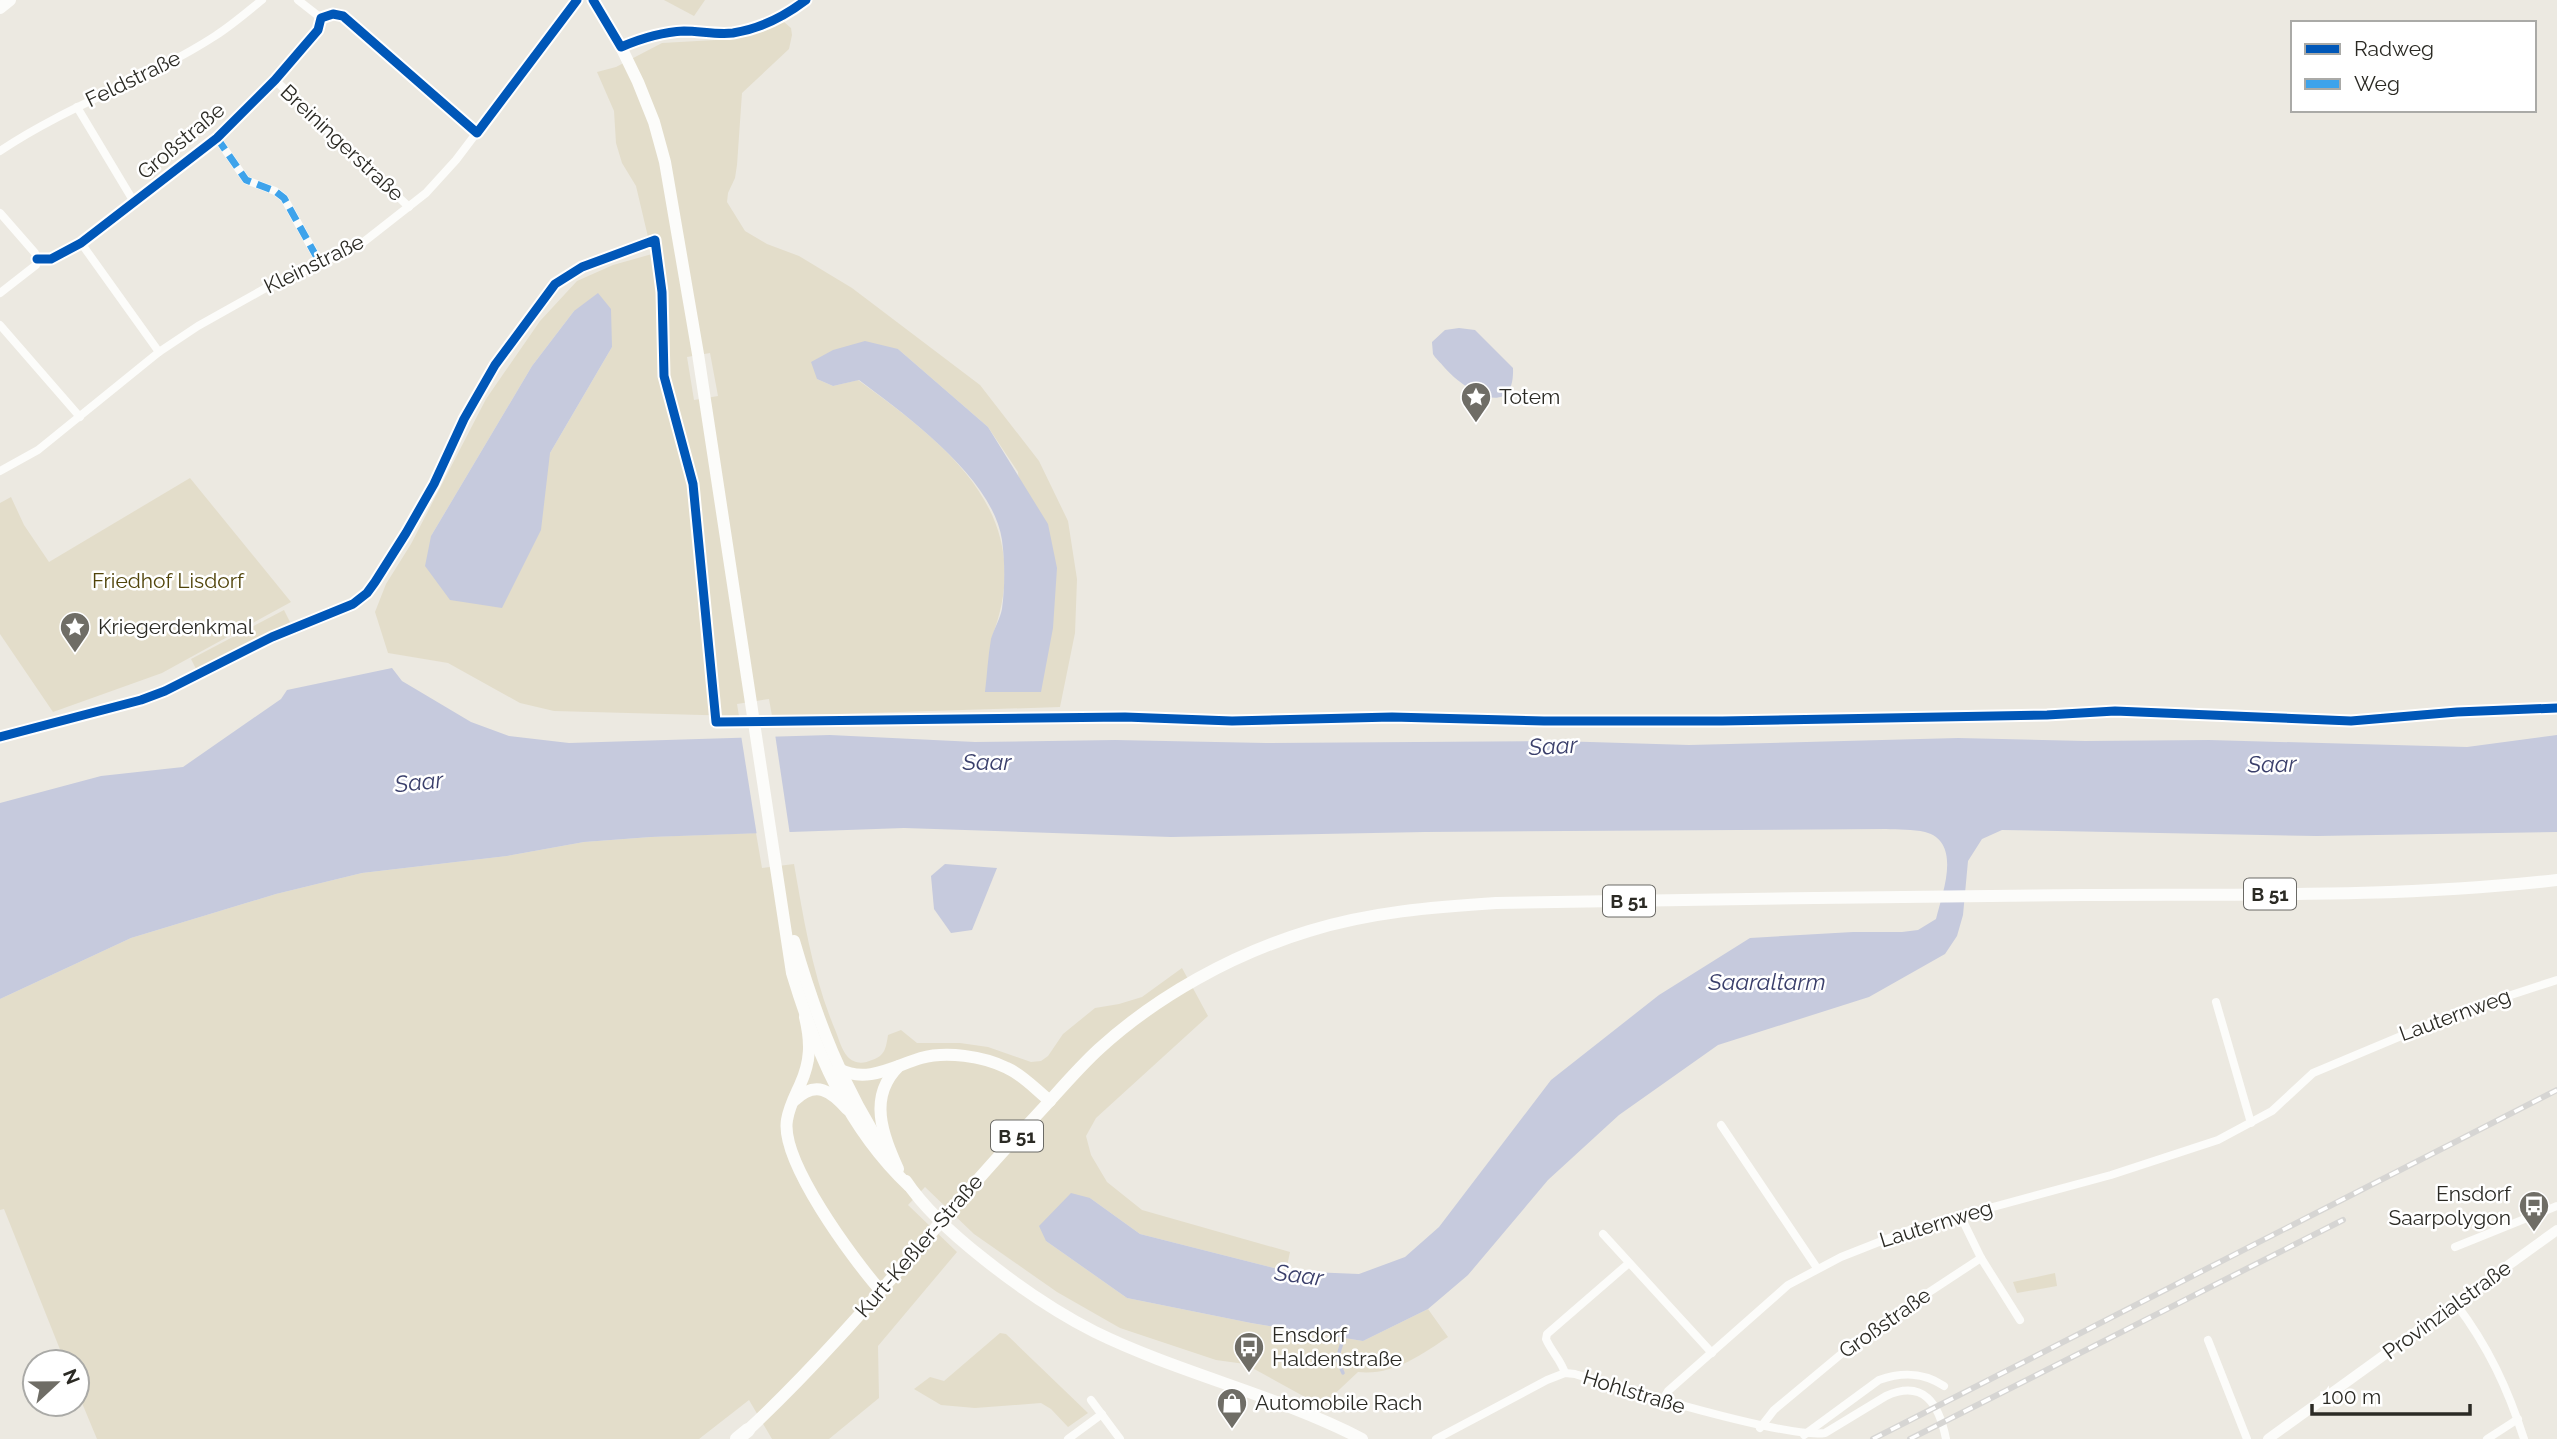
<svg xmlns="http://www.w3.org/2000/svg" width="2557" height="1439" font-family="Raleway,sans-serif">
	<rect width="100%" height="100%" fill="#ece9e1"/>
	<g fill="#e3ddca" fill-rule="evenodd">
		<path d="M 664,0 L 705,0 L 694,16 Z"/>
		<path d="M 784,22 L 791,28 L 792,35 L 789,49 L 742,93 L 737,165 L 735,178 L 728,193 L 727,202 L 745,231 L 767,244 L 799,256 L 852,288 L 980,385 L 1039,461 L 1068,521 L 1077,579 L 1075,633 L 1060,707 L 772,716 L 769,699 L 737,704 L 739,716 L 554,711 L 520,703 L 448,663 L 388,653 L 375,612 L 386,584 L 411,544 L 486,399 L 540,321 L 577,281 L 613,265 L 652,254 L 636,186 L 622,163 L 616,143 L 614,111 L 597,72 L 616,67 L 662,43 L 733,39 L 767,30 ZM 574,311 L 612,347 L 550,453 L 431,536 L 532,366 ZM 898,349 L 988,427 L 1018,472 L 1041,692 L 992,637 C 1039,514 947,445 858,380 L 833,386 L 817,379 ZM 710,353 L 718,396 L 694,400 L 687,357 Z"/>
		<path d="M 190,478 L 291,602 L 162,673 L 53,712 L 0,634 L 0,503 L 11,497 L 24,525 L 49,562 Z"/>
		<path d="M 284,610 L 290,622 L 197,671 L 191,659 Z"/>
		<path d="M 756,833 L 762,868 L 794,864 C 804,921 813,978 836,1032 C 839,1040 842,1050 847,1056 C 854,1064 863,1064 872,1060 C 885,1056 886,1048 888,1035 L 901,1030 L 917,1043 L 960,1043 L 988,1047 L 1031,1062 L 1041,1061 L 1048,1056 L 1063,1034 L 1095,1008 L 1119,1004 L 1142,997 L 1182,968 L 1208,1016 L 1096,1118 L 1086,1136 L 1091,1155 L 1107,1182 L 1142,1210 L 1290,1252 L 1286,1271 L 1140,1234 L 1090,1198 L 1046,1241 L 1127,1298 L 1251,1323 L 1363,1341 L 1428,1309 L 1448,1337 C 1421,1355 1392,1376 1358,1372 L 1324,1404 L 1314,1402 L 1245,1364 L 1216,1360 L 1120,1328 L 1057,1292 L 974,1234 L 925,1187 L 908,1205 L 957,1252 L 878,1346 L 879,1398 L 829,1439 L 772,1439 L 749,1400 L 699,1439 L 97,1439 L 77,1391 L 77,1362 L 65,1362 L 4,1209 L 0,1210 L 0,999 L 131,938 L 276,894 L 362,873 L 507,856 L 584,842 L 651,837 Z"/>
		<path d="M 2055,1273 L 2057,1286 L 2017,1293 L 2013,1282 Z"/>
		<path d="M 1000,1333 L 1006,1334 L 1088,1413 L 1068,1427 L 1051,1409 L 1041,1403 L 975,1408 L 941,1405 L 914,1389 L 930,1377 L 944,1381 Z"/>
	</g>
	<g fill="#c6cadd">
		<path d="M 598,293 L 611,309 L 612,347 L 550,453 L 541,530 L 502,608 L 450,600 L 425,566 L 431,536 L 532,366 L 574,311 Z"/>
		<path d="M 1459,328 L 1475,330 L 1513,368 C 1515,423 1463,389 1444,367 C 1441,363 1435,358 1433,354 C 1433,353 1432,343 1432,342 L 1445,330 Z"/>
		<path d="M 865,341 L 898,349 L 988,427 L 1048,524 L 1057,568 L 1053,628 L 1041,692 L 985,692 C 987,675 988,656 991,639 C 994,629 1000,619 1002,609 C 1005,587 1005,562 1002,540 C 993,478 906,415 859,380 L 833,386 L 817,379 L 811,362 L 833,350 Z"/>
		<path d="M 392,668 L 402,681 L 471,722 L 509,736 L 569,743 L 830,735 L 975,742 L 1115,740 L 1266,743 L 1557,741 L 1689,745 L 1958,738 L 2085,741 L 2209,740 L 2467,747 L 2557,735 L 2557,832 L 2317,836 L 2002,830 L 1982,839 L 1968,861 L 1963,915 L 1957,936 L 1945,954 L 1869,997 L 1718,1045 L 1619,1115 L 1548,1180 L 1468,1275 L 1428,1309 L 1363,1341 L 1251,1323 L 1127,1298 L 1046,1241 L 1039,1226 L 1071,1193 L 1090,1198 L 1140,1234 L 1286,1271 L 1359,1274 L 1405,1257 L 1439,1227 L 1551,1080 L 1659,995 L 1750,938 L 1853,932 L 1902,932 L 1918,930 L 1936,919 C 1942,894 1963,842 1925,832 C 1913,829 1898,830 1886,829 L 1425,832 L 1171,837 L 904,828 L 651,837 L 584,842 L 507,856 L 362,873 L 276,894 L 131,938 L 0,999 L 0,803 L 101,776 L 183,767 L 281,699 L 287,690 Z"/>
		<path d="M 945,864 L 997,868 L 972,930 L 951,933 L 934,909 L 931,876 Z"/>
	</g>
	<path fill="#ece9e1" d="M 775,734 L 790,835 L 757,836 L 741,735 Z"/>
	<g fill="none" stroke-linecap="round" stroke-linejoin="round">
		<path stroke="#c6cadd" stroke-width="3.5" d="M 1343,1373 L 1337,1359 L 1344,1336"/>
		<g stroke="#fcfcfa" stroke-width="8">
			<path d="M 298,0 L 321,18 L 333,14 L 343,16 L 477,133"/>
			<path d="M 621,47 C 642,38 661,32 684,31 C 700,31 717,35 733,33 C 759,29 785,16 806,0"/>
			<path d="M 275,80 L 409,207"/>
			<path d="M 77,107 L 134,202"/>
			<path d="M 217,138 L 246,180 L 275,191 L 284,198 L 320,263"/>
			<path d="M 0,151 C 68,105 147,80 215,36 C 231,26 247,12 262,0"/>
			<path d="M 0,213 L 35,253 L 37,259"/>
			<path d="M 81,243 L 159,352"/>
			<path d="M 37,259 L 51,259 L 81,243 L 217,138 L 275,80 L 318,30 L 321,18"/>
			<path d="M 0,293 L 36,265 L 37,259"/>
			<path d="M 0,325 L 80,417"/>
			<path d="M 0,471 L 38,450 L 159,352 L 198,326 L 264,289 L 361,244 L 426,193 L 456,160 L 577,0"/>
			<path d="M 2216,1002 L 2251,1123"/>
			<path d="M 1721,1125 L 1817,1268"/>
			<path d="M 1960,1215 L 1981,1258 L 2020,1320"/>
			<path d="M 1603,1234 L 1712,1353"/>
			<path d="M 2455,1247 L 2557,1206"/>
			<path d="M 2456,1304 C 2488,1346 2508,1389 2524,1439"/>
			<path d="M 2208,1340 L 2247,1439"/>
			<path d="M 1565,1373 C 1561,1360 1551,1351 1546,1339 L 1547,1334 L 1629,1263"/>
			<path d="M 1091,1400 L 1120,1439"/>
			<path d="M 1662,1401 L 1668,1391 L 1788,1285 L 1841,1257 L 1912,1229 L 2111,1175 L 2218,1140 L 2272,1111 L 2313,1073 L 2456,1013 L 2557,980"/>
			<path d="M 1760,1428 L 1774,1410 L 1864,1335 L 1981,1258"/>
			<path d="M 1804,1435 L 1879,1380 C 1902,1372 1923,1372 1944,1386"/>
			<path d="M 1068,1439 L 1102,1414"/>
			<path d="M 1436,1439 L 1547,1380 L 1565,1373 L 1575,1374 C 1621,1388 1787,1439 1825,1433 L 1886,1396 C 1924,1379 1939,1404 1946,1439"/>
			<path d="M 2487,1439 L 2518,1419"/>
		</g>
		<path stroke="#fcfcfa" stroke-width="10" d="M 2268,1439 L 2557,1230"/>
		<g stroke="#fcfcfa" stroke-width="12">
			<path d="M 593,0 L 621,47 L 638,82 L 654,122 L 665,162 L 698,354 L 792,973 C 816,1053 848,1128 909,1186"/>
			<path d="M 0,8 L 10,0"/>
			<path d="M 794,941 C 816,1017 843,1089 887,1154"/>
			<path d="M 906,1181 C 926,1211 956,1237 984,1259 C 1019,1287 1056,1312 1095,1332 C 1181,1374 1277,1395 1362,1439"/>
		</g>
		<g stroke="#fcfcfa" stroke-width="12">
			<path d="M 805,1017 C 811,1042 811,1061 800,1085 C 795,1096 789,1107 787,1120 C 780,1161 853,1259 880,1290"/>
			<path d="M 839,1069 C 867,1084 894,1066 921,1058 C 946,1051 983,1056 1007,1068 C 1023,1075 1036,1090 1050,1101"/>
			<path d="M 795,1100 C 816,1080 831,1091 847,1109"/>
			<path d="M 898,1169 C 883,1135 867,1097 899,1066"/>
			<path d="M 748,1430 C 851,1334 937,1221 1033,1119 C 1055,1096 1075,1071 1099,1049 C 1157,996 1233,954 1309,931 C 1370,912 1433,907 1496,903 C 1692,900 1887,896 2083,895 C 2241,894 2400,898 2557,880"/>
		</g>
		<path stroke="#fcfcfa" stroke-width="14" d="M 737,1439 L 748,1430"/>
		<g stroke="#d6d5d3" stroke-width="6">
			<g id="rail">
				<path d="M 1873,1439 L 2557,1090"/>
				<path d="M 1910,1439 L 2343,1220"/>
			</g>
		</g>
		<use href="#rail" stroke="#fff" stroke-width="3.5" stroke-dasharray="10" stroke-linecap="butt"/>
		<path stroke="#3ea3eb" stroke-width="7" stroke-dasharray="14 7" stroke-linecap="butt" d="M 217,138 L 246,180 L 275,191 L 284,198 L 320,263"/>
		<g stroke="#fff" stroke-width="13">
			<g id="cycleway">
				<path d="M 593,0 L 621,47 C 642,38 661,32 684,31 C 700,31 717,35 733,33 C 759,29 785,16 806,0"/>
				<path d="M 37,259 L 51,259 L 81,243 L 217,138 L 275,80 L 318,30 L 321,18 L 333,14 L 343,16 L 477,133 L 577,0"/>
				<path d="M 0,737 L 141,700 L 165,691 L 272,637 L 353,604 L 367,593 L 375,582 L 406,533 L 434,484 L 464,419 L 495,365 L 555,284 L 582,267 L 655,240 L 662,292 L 664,376 L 693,484 L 716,722 L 1125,717 L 1232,721 L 1392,717 L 1544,721 L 1722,721 L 2047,715 L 2115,711 L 2351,721 L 2457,712 L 2557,708"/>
			</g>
		</g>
		<use href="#cycleway" stroke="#0057b8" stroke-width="9"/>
	</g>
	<defs>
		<g id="sight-pin" transform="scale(1.575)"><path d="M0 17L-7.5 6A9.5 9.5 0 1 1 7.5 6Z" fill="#6f6d66" stroke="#fff"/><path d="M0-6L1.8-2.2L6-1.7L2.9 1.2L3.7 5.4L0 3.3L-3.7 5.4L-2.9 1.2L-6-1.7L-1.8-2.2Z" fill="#fff"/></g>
		<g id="bus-pin" transform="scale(1.575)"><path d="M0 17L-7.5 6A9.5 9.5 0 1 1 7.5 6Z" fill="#6f6d66" stroke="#fff"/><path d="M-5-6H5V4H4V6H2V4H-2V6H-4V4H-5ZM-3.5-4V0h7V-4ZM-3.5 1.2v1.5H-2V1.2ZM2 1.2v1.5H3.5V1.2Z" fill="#fff"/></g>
		<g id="shop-pin" transform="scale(1.575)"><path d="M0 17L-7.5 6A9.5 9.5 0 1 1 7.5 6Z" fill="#6f6d66" stroke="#fff"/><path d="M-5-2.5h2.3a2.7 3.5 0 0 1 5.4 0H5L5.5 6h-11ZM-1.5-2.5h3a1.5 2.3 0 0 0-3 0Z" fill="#fff"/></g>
	</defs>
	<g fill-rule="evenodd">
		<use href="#sight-pin" x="1476" y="397"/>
		<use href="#sight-pin" x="75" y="627"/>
		<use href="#bus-pin" x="2534" y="1206"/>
		<use href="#bus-pin" x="1249" y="1347"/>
		<use href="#shop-pin" x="1232" y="1403"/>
	</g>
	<g text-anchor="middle" stroke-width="5" stroke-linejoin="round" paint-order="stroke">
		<g fill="#fff" stroke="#6b6a66" stroke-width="2">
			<rect x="2244" y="878.5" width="52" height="31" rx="5"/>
			<rect x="1603" y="885.5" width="52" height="31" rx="5"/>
			<rect x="991" y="1120.5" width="52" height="31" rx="5"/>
		</g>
		<g font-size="19" font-weight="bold" fill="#2b2a24">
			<text x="2270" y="901">B 51</text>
			<text x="1629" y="908">B 51</text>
			<text x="1017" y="1143">B 51</text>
		</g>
		<g font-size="21" fill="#2b2a24" stroke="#fff">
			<text transform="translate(133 79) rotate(-26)" y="7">Feldstraße</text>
			<text transform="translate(181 141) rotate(-40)" y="7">Großstraße</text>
			<text transform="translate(342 143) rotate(43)" y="7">Breiningerstraße</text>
			<text transform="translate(314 264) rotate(-26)" y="7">Kleinstraße</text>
			<text transform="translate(2455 1015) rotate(-20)" y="7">Lauternweg</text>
			<text transform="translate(1936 1224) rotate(-17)" y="7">Lauternweg</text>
			<text transform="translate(919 1246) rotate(-49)" y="7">Kurt-Keßler-Straße</text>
			<text transform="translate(2447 1310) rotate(-36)" y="7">Provinzialstraße</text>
			<text transform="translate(1885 1323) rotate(-35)" y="7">Großstraße</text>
			<text transform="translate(1634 1392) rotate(17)" y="7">Hohlstraße</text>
		</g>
		<g font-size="21" fill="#2b2a24" stroke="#fff" text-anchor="start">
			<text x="1499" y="404">Totem</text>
			<text x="98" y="634">Kriegerdenkmal</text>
			<text x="2511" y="1201" text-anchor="end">Ensdorf<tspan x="2511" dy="24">Saarpolygon</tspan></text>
			<text x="1272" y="1342">Ensdorf<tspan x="1272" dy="24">Haldenstraße</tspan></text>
			<text x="1255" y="1410">Automobile Rach</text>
		</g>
		<g font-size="21" fill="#51440a" stroke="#fff">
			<text x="168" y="588">Friedhof Lisdorf</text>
		</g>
		<g font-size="23" font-style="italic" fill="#3a3f6b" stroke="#fff">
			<text transform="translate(1553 746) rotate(-3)" y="8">Saar</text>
			<text x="987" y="770">Saar</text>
			<text transform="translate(2272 764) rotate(-1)" y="8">Saar</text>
			<text transform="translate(419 782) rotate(-6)" y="8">Saar</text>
			<text x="1767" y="990">Saaraltarm</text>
			<text transform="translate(1299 1275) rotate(7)" y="8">Saar</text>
		</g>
	</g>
	<rect x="2291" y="21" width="245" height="91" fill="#ffffff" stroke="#aaaaa7" stroke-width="2"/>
	<rect x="2305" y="44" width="35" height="10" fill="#0057b8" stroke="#aaaaa7" stroke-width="2"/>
	<text x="2354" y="56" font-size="21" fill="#2b2a24">Radweg</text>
	<rect x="2305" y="79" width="35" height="10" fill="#3ea3eb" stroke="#aaaaa7" stroke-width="2"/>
	<text x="2354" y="91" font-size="21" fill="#2b2a24">Weg</text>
	<g transform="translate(56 1383) rotate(68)"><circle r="33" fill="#ffffff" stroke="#aaaaa7" stroke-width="2"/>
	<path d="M0-5L12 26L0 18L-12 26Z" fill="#6f6d66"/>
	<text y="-10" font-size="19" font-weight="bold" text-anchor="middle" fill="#2b2a24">N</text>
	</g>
	<path d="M2312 1404v10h158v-10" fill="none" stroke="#2b2a24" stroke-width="3.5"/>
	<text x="2322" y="1404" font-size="21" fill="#2b2a24" stroke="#ffffff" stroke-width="5" paint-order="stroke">100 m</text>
</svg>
